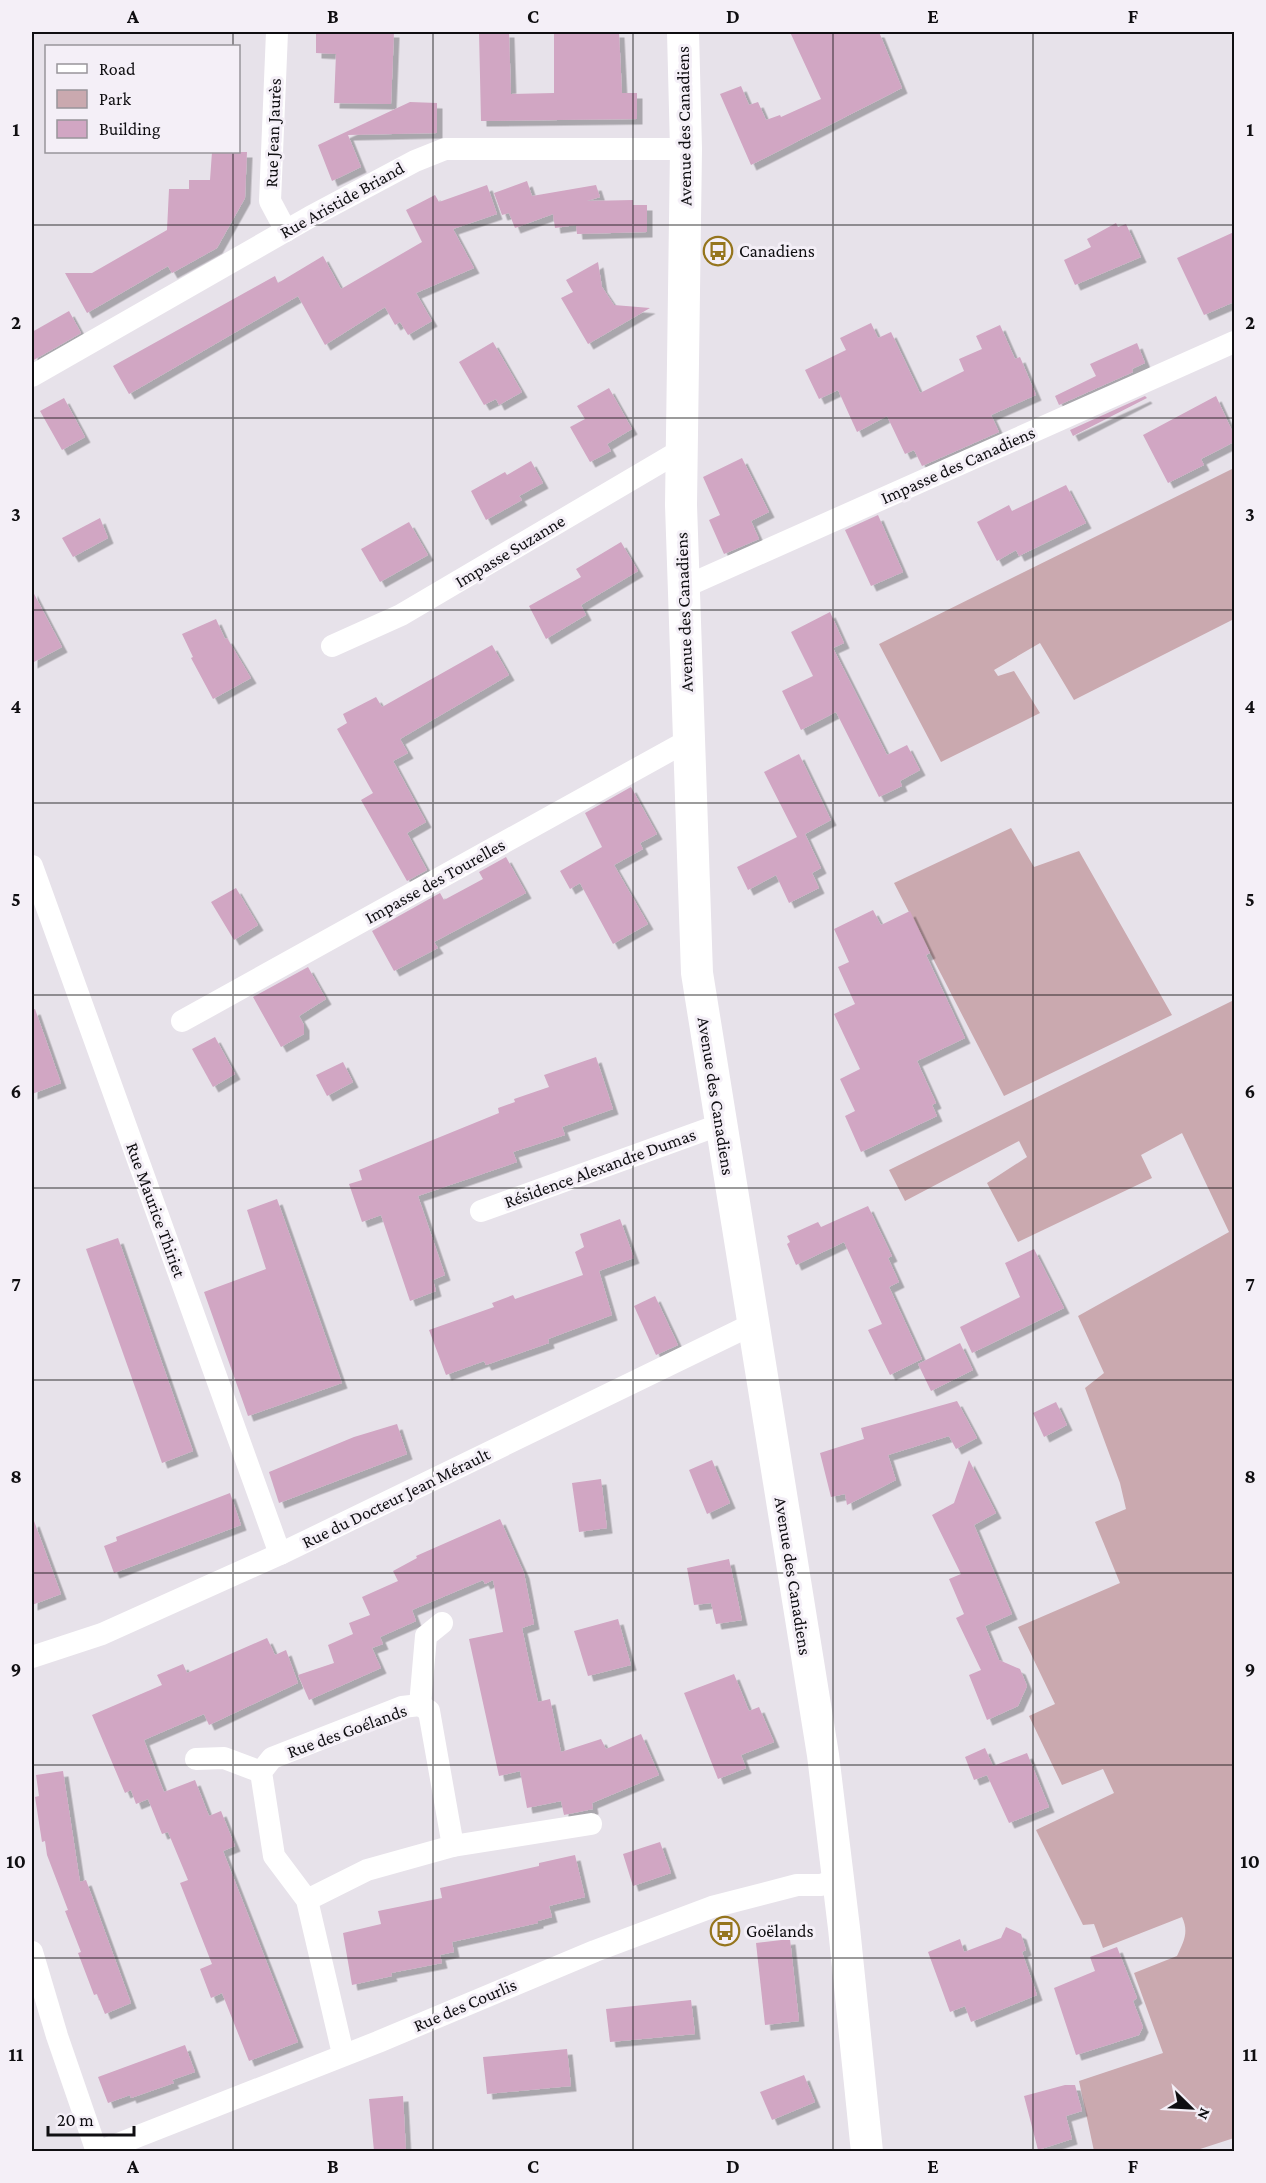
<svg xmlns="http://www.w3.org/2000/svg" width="1266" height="2183" font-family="'Crimson Pro',serif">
	<defs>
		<filter id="shadow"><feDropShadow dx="5.5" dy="5.5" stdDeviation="0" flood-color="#0004"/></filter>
	</defs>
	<rect width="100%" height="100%" fill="#e7e2ea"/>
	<g fill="#caa9af">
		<path d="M 1234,468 L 1234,619 L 1074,700 L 1040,643 L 994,670 L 998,676 L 1014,671 L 1040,713 L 941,762 L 879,644 Z"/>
		<path d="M 1011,828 L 1034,867 L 1079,851 L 1172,1015 L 1004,1096 L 894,883 Z"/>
		<path d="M 1234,1000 L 1234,2138 L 1194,2151 L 1094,2151 L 1079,2081 L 1163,2053 L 1134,1973 L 1177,1956 C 1184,1941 1189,1932 1182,1917 L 1103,1948 L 1094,1924 L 1083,1925 L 1036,1830 L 1114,1793 L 1103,1769 L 1062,1785 L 1029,1716 L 1055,1704 L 1018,1627 L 1120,1583 L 1095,1522 L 1126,1509 L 1120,1483 L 1085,1388 L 1104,1373 L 1078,1316 L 1229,1232 L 1182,1133 L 1141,1155 L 1152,1178 L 1018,1242 L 987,1183 L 1027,1157 L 1019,1141 L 905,1201 L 889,1170 Z"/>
	</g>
	<g fill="#d1a6c3" filter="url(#shadow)">
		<path d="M 316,32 L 394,32 L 391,104 L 334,103 L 336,54 L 316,53 Z"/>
		<path d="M 479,32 L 509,32 L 511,94 L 554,93 L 554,32 L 619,32 L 622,93 L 637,93 L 637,119 L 481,121 Z"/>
		<path d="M 790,32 L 879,32 L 902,88 L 751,165 L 720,94 L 741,86 L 749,105 L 758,102 L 766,120 L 780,115 L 781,117 L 821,99 Z"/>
		<path d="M 410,102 L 437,103 L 437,133 L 348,135 L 361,167 L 332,181 L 318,145 Z"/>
		<path d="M 212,152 L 247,152 L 245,198 L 217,248 L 172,273 L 168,266 L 87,313 L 65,273 L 92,273 L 167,230 L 169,189 L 189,189 L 189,180 L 210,180 Z"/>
		<path d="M 527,181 L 532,196 L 596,185 L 600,197 L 587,201 L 633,200 L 633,205 L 647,205 L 647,232 L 577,234 L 576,225 L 555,228 L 553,214 L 515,228 L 509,213 L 502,215 L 494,193 Z"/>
		<path d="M 487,185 L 497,214 L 453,229 L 474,268 L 416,293 L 432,321 L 408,335 L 400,322 L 395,325 L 385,307 L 325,345 L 298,296 L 129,394 L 113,366 L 275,276 L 278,283 L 323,256 L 341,289 L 422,242 L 406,210 L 435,195 L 439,202 Z"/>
		<path d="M 1116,223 L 1118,227 L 1126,224 L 1141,257 L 1075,285 L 1064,260 L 1091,247 L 1087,239 Z"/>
		<path d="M 1234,232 L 1234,302 L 1204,315 L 1177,258 Z"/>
		<path d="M 598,262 L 602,287 L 614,305 L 650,308 L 588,344 L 561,298 L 573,292 L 566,280 Z"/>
		<path d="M 69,311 L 81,333 L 32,361 L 32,332 Z"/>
		<path d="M 871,323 L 878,338 L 891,332 L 920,393 L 964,371 L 959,359 L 982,349 L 976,336 L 1000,325 L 1015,359 L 1020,357 L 1036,395 L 991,415 L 999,432 L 922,466 L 914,450 L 905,454 L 887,416 L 857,432 L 838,390 L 819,399 L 805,370 L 846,350 L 840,338 Z"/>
		<path d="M 493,342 L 522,392 L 499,405 L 496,399 L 484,405 L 459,362 Z"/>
		<path d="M 1137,343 L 1145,363 L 1132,369 L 1133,372 L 1059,405 L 1055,396 L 1096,376 L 1090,364 Z"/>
		<path d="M 609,388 L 632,429 L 607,444 L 611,451 L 590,462 L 570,427 L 585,419 L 577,406 Z"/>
		<path d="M 1145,396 L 1147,398 L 1073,436 L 1070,430 Z"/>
		<path d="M 1216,396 L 1234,435 L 1234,442 L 1201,459 L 1204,465 L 1168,483 L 1143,435 Z"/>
		<path d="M 64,398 L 85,437 L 62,450 L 40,411 Z"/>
		<path d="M 742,458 L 769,512 L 751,521 L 759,539 L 724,554 L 709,520 L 720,515 L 703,477 Z"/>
		<path d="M 531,461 L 543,483 L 519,496 L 522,500 L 486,520 L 471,491 L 505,472 L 507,475 Z"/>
		<path d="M 1066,485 L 1086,523 L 1019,556 L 1016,550 L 997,561 L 977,522 L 1009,505 L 1012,511 Z"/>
		<path d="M 878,515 L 903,572 L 871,586 L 845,530 Z"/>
		<path d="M 100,518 L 108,538 L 73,557 L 62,538 Z"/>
		<path d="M 409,522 L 428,555 L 380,582 L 361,549 Z"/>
		<path d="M 621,542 L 638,571 L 581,605 L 586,615 L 546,639 L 529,606 L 581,577 L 576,569 Z"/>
		<path d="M 32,590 L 62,647 L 32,663 Z"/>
		<path d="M 830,612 L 844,643 L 833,648 L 887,755 L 907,745 L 920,770 L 900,781 L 902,786 L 879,797 L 836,712 L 801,730 L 782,691 L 813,676 L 791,632 Z"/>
		<path d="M 216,619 L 225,639 L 227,638 L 251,678 L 213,699 L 191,658 L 193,657 L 182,634 Z"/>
		<path d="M 492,645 L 509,675 L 400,739 L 408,753 L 393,761 L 426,822 L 407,833 L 427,870 L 407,881 L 361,800 L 373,793 L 337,729 L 347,723 L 343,714 L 376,697 L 382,707 Z"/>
		<path d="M 799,754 L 831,820 L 805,834 L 821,868 L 812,873 L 819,888 L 789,903 L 776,875 L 748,890 L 737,867 L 797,837 L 764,772 Z"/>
		<path d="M 631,787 L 657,834 L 640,843 L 643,849 L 614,865 L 648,924 L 613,944 L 580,883 L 570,889 L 560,871 L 602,847 L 585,813 Z"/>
		<path d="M 506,857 L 526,893 L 434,942 L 438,948 L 394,971 L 372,931 L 440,893 L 444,900 L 483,879 L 479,872 Z"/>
		<path d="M 236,888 L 258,925 L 234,940 L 211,902 Z"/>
		<path d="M 873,910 L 881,925 L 910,911 L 930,953 L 926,955 L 965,1038 L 917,1061 L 936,1103 L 932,1105 L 937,1116 L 861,1152 L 845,1116 L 855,1111 L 840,1079 L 860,1069 L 834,1014 L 855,1004 L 838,967 L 849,962 L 834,929 Z"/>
		<path d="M 308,967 L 326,999 L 299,1016 L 304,1025 L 304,1034 L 281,1047 L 253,997 Z"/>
		<path d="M 35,1009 L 61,1083 L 32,1094 L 32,1010 Z"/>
		<path d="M 215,1037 L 235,1074 L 213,1087 L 192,1049 Z"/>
		<path d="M 596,1057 L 613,1109 L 562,1127 L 565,1135 L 513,1152 L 517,1162 L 418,1196 L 445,1275 L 433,1280 L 436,1291 L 410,1301 L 381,1215 L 362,1222 L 349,1184 L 362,1180 L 359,1170 L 499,1113 L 498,1108 L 515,1102 L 514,1099 L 549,1087 L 544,1075 Z"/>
		<path d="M 343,1062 L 353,1082 L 327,1096 L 316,1075 Z"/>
		<path d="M 277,1199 L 342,1383 L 248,1416 L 204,1292 L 266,1269 L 247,1210 Z"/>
		<path d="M 868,1206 L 892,1256 L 888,1258 L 899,1282 L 889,1287 L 922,1359 L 890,1375 L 868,1330 L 882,1324 L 844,1242 L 796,1265 L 787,1244 L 790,1242 L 787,1236 L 818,1222 L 821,1227 Z"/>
		<path d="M 620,1219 L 634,1258 L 599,1271 L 612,1315 L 548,1339 L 549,1343 L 486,1365 L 484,1361 L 446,1375 L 429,1330 L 494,1307 L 492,1303 L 513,1295 L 515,1299 L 583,1275 L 575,1252 L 584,1247 L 580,1234 Z"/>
		<path d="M 118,1238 L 193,1451 L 162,1463 L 86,1249 Z"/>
		<path d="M 1034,1249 L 1064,1308 L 972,1353 L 960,1327 L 1020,1297 L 1005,1263 Z"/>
		<path d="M 655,1296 L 678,1345 L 656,1355 L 634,1306 Z"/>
		<path d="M 960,1343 L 973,1370 L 931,1391 L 918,1364 Z"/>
		<path d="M 957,1401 L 977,1438 L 956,1449 L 949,1436 L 888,1455 L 896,1480 L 847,1505 L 845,1494 L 831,1497 L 820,1453 L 864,1439 L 861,1428 Z"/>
		<path d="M 1056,1402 L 1067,1425 L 1044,1437 L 1033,1413 Z"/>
		<path d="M 397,1424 L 407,1454 L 279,1503 L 269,1472 L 354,1437 Z"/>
		<path d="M 712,1460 L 730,1503 L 707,1514 L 689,1470 Z"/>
		<path d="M 969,1460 L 996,1513 L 974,1525 L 1012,1614 L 985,1626 L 999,1660 L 1020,1669 L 1027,1686 L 1018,1706 L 987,1720 L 969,1675 L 981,1670 L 956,1618 L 964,1614 L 949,1579 L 961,1574 L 932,1515 L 954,1503 Z"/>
		<path d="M 601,1479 L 607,1528 L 579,1532 L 572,1483 Z"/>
		<path d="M 230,1493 L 241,1525 L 114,1573 L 104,1546 L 117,1541 L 116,1537 Z"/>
		<path d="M 500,1519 L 524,1573 L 534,1624 L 522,1628 L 530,1666 L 538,1702 L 550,1699 L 561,1752 L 601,1739 L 606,1749 L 641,1734 L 659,1775 L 592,1803 L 593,1809 L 564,1815 L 561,1801 L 527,1808 L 520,1771 L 499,1776 L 469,1639 L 503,1632 L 493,1580 L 485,1584 L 483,1580 L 412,1610 L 416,1621 L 380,1637 L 383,1644 L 372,1648 L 381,1668 L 309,1700 L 298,1675 L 334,1663 L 328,1645 L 353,1634 L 349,1623 L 370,1615 L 362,1597 L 398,1581 L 393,1571 L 417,1558 L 416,1556 Z"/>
		<path d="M 34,1521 L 61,1594 L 32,1605 L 32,1522 Z"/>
		<path d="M 729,1559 L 742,1620 L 716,1624 L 711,1603 L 694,1605 L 687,1568 Z"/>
		<path d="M 618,1619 L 631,1665 L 588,1676 L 574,1631 Z"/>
		<path d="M 267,1638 L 275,1655 L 286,1650 L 298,1683 L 209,1725 L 204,1714 L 144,1740 L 164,1792 L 195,1780 L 209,1816 L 221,1811 L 235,1846 L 223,1851 L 298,2042 L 249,2061 L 222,1993 L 211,1998 L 200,1969 L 212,1964 L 180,1883 L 188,1880 L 168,1832 L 162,1834 L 148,1799 L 136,1804 L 131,1790 L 125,1793 L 92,1715 L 162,1685 L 157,1675 L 183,1664 L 187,1673 Z"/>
		<path d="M 734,1674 L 749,1711 L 759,1707 L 774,1742 L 741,1755 L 746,1768 L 718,1779 L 684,1693 Z"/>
		<path d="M 985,1748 L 993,1766 L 1027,1753 L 1049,1807 L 1009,1823 L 987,1775 L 974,1780 L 965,1757 Z"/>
		<path d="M 63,1771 L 80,1882 L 86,1880 L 131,2003 L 105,2014 L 97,1994 L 94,1995 L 78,1953 L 81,1952 L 65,1911 L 68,1910 L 47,1855 L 45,1841 L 42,1842 L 35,1797 L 39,1796 L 36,1775 Z"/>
		<path d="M 660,1842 L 671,1873 L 633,1886 L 623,1854 Z"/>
		<path d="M 575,1855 L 585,1897 L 549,1906 L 552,1917 L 538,1921 L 538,1923 L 452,1942 L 454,1952 L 440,1955 L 442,1963 L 391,1973 L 392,1976 L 352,1985 L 343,1933 L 381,1924 L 378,1911 L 442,1898 L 440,1888 L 539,1866 L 539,1863 Z"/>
		<path d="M 1006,1927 L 1021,1934 L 1026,1950 L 1022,1952 L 1037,1995 L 971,2022 L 965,2006 L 950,2012 L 928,1952 L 960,1939 L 964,1952 L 1001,1938 Z"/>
		<path d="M 790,1939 L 799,2021 L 765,2025 L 756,1943 Z"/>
		<path d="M 1117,1947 L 1137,1998 L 1133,2001 L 1143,2027 L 1139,2035 L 1076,2055 L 1054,1988 L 1095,1971 L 1090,1957 Z"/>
		<path d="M 691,2000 L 695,2034 L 610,2042 L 606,2009 Z"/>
		<path d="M 185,2045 L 195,2072 L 172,2080 L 174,2083 L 131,2098 L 130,2095 L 108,2103 L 98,2077 Z"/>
		<path d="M 567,2049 L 571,2086 L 487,2094 L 483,2057 Z"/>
		<path d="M 804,2075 L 815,2102 L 772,2120 L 760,2092 Z"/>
		<path d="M 1065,2085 L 1075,2085 L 1082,2111 L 1066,2116 L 1072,2139 L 1038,2150 L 1024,2096 Z"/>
		<path d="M 403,2096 L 406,2151 L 374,2151 L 369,2099 Z"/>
	</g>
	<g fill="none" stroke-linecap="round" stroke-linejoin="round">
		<g stroke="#fff" stroke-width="22">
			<path d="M 277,32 L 270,201 L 286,231"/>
			<path d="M 32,376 L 310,217 L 415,161 L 445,149 L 686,149"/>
			<path d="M 682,588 L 1234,342"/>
			<path d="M 332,646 L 401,615 L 683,449"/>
			<path d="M 32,866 L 280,1554"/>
			<path d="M 182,1021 L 687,741"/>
			<path d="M 481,1211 L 719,1125"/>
			<path d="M 32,1657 L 102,1634 L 280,1554 L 753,1324"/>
			<path d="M 420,1705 L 426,1636 L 442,1623"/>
			<path d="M 196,1759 L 224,1758 L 261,1772"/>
			<path d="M 453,1846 L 591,1824"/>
			<path d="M 307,1900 L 367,1870 L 453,1846 L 429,1711 L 420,1705 L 402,1707 L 272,1758 L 261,1772 L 274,1856 L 307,1900 L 343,2054"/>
			<path d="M 32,1952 L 57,2036 L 97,2152"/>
			<path d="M 98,2152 L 378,2042 L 595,1951 L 712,1907 L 797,1885 L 821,1885 L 837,1879"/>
		</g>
		<path stroke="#fff" stroke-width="32" d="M 683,32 L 686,149 L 681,505 L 697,973 L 823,1755 L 844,1928 L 867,2152"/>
	</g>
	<path fill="none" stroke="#0f0e11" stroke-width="1.5" stroke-opacity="0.55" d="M 233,32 L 233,46M 433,32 L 433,2152M 633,32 L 633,2152M 833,32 L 833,2152M 1033,32 L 1033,2152M 233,152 L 233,2152M 32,225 L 1234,225M 32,418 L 1234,418M 32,610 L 1234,610M 32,803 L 1234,803M 32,995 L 1234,995M 32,1188 L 1234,1188M 32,1380 L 1234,1380M 32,1573 L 1234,1573M 32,1765 L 1234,1765M 32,1958 L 1234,1958"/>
	<defs>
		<g id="bus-ring" transform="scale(1.5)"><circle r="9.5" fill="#f4eff7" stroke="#95751d" stroke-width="1.5"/><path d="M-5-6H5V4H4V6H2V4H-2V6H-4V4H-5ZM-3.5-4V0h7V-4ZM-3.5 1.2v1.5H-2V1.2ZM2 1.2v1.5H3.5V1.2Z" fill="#95751d"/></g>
	</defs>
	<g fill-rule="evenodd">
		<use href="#bus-ring" x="718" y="251"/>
		<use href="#bus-ring" x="725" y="1931"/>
	</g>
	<g text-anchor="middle" stroke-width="6" stroke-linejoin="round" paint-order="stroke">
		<g font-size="18" fill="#0f0e11" stroke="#f4eff7">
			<text transform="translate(684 126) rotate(-91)" y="6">Avenue des Canadiens</text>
			<text transform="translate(273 133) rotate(-88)" y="6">Rue Jean Jaurès</text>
			<text transform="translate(342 200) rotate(-29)" y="6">Rue Aristide Briand</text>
			<text transform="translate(958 465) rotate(-24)" y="6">Impasse des Canadiens</text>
			<text transform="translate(510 551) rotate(-31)" y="6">Impasse Suzanne</text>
			<text transform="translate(684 612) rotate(-92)" y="6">Avenue des Canadiens</text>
			<text transform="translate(435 881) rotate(-29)" y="6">Impasse des Tourelles</text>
			<text transform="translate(716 1096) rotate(81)" y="6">Avenue des Canadiens</text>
			<text transform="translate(600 1168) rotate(-20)" y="6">Résidence Alexandre Dumas</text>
			<text transform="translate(156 1210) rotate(70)" y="6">Rue Maurice Thiriet</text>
			<text transform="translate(396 1498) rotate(-26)" y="6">Rue du Docteur Jean Mérault</text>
			<text transform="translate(793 1576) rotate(81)" y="6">Avenue des Canadiens</text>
			<text transform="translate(347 1731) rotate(-20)" y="6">Rue des Goélands</text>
			<text transform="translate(465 2005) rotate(-23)" y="6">Rue des Courlis</text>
		</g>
		<g font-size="18" fill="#0f0e11" stroke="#f4eff7" text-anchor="start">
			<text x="739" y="257">Canadiens</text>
			<text x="746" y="1937">Goëlands</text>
		</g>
	</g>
	<rect width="1266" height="2183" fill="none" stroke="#f4eff7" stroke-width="66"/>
	<rect x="45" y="45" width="195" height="108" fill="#f4eff7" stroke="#98959b" stroke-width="1.5"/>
	<rect x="57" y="64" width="30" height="9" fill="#ffffff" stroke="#98959b" stroke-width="1.5"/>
	<text x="99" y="75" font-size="18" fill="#0f0e11">Road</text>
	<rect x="57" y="90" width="30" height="18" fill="#caa9af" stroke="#98959b" stroke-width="1.5"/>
	<text x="99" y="105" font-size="18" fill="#0f0e11">Park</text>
	<rect x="57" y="120" width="30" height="18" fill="#d1a6c3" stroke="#98959b" stroke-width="1.5"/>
	<text x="99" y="135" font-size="18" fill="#0f0e11">Building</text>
	<g transform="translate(1191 2108) rotate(114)" stroke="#f4eff7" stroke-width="4.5" paint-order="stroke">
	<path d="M0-4.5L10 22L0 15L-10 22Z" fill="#0f0e11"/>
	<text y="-9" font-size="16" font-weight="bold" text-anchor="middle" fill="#0f0e11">N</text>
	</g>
	<path d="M48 2126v9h86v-9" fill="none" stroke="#0f0e11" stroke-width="3"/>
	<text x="57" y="2126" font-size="18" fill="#0f0e11" stroke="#f4eff7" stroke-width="4.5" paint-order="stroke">20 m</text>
	<rect x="33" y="33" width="1200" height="2117" fill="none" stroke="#0f0e11" stroke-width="2"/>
	<g font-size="20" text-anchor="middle" font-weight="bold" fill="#0f0e11">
		<text x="133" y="23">A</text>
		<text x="333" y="23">B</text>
		<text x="533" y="23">C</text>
		<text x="733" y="23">D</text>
		<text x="933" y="23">E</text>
		<text x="1133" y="23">F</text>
		<text x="16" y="136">1</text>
		<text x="1250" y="136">1</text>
		<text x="16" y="329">2</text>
		<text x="1250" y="329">2</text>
		<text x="16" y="521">3</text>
		<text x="1250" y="521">3</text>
		<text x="16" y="713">4</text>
		<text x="1250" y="713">4</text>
		<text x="16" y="906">5</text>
		<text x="1250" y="906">5</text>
		<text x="16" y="1098">6</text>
		<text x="1250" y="1098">6</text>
		<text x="16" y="1291">7</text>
		<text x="1250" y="1291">7</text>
		<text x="16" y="1483">8</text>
		<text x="1250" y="1483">8</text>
		<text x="16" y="1676">9</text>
		<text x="1250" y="1676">9</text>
		<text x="16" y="1868">10</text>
		<text x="1250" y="1868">10</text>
		<text x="16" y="2061">11</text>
		<text x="1250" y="2061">11</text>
		<text x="133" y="2173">A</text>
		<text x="333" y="2173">B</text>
		<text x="533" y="2173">C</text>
		<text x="733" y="2173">D</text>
		<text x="933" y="2173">E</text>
		<text x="1133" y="2173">F</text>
	</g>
</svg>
